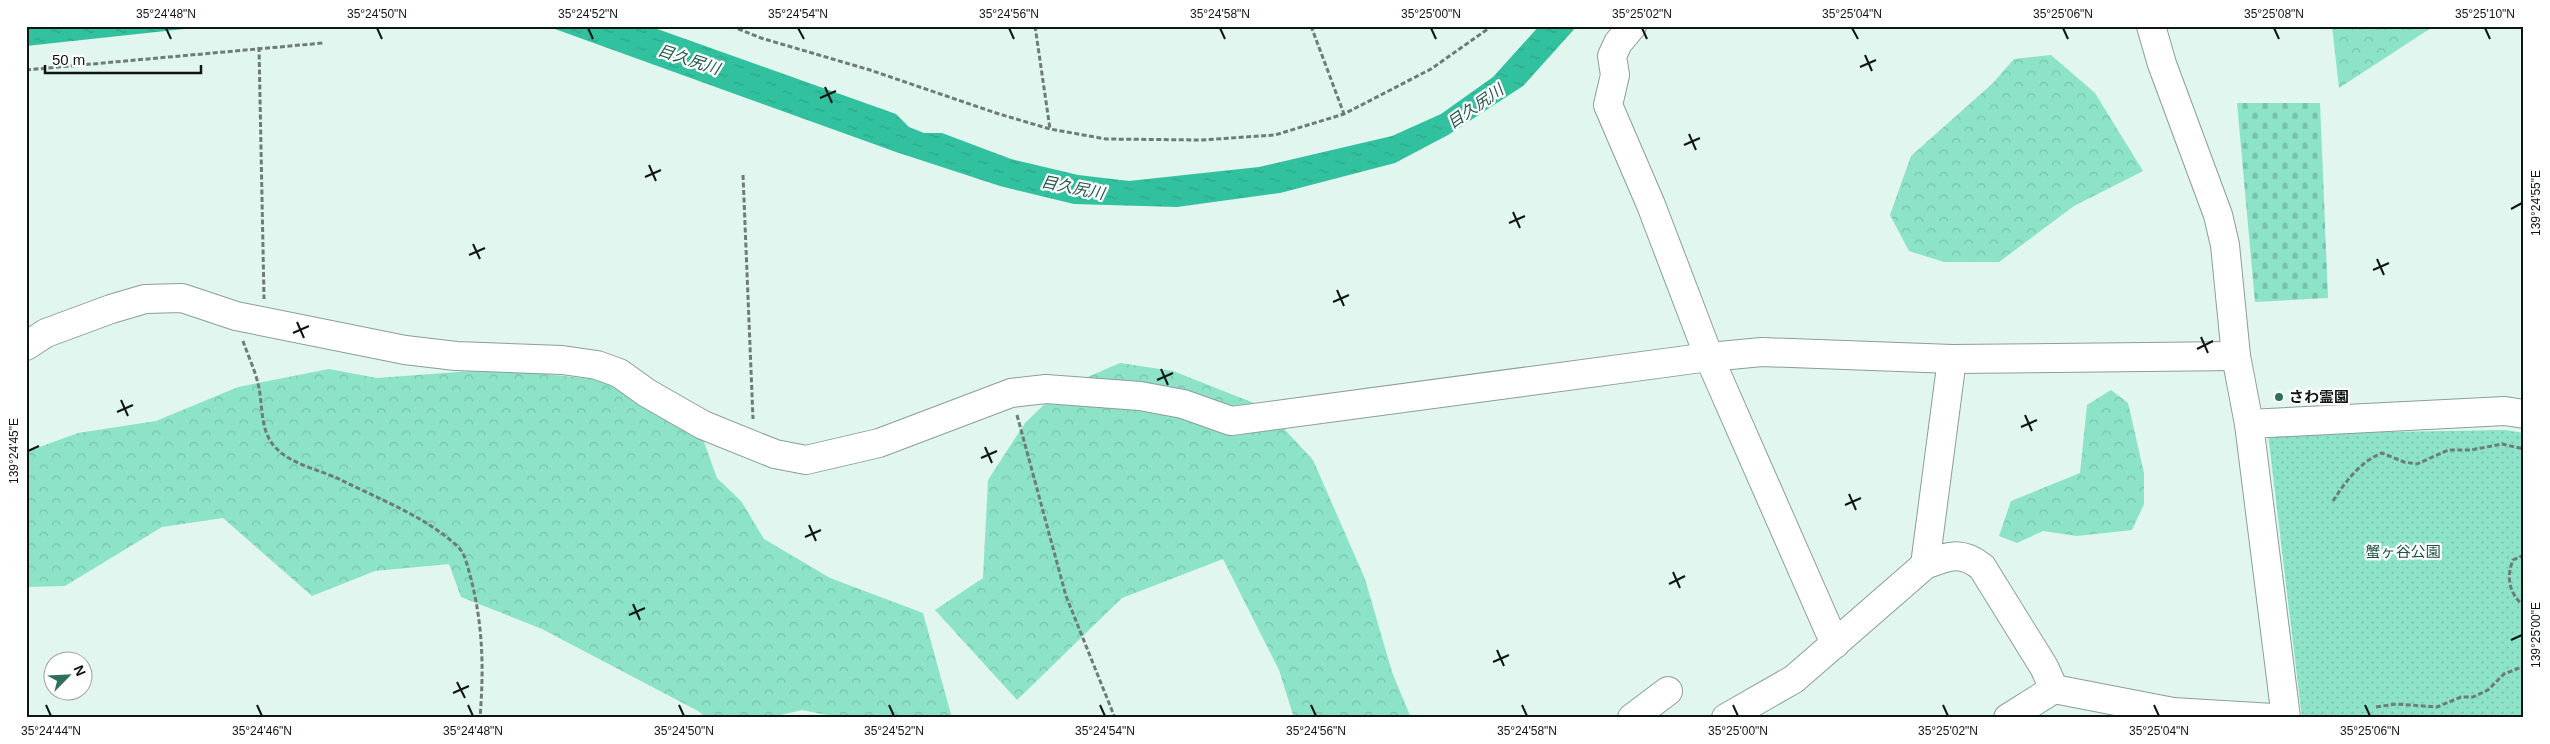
<svg xmlns="http://www.w3.org/2000/svg" width="2550" height="744" font-family="Arial,'Noto Sans JP',sans-serif">
	<defs>
		<pattern id="forest-crowns" width="20" height="18" patternUnits="userSpaceOnUse" patternTransform="scale(1.25)"><rect width="20" height="18" fill="#8ce3c8"/><path d="M2 6a3 3 0 1 1 6 0M12 15a3 3 0 1 1 6 0" fill="none" stroke="#78c2ab"/></pattern>
		<pattern id="cemetery-stones" width="16" height="16" patternUnits="userSpaceOnUse" patternTransform="scale(1.25)"><rect width="16" height="16" fill="#8ce3c8"/><path d="M2 7V4a2 2 0 0 1 4 0v3zM10 15v-3a2 2 0 0 1 4 0v3z" fill="#78c2ab"/></pattern>
		<pattern id="park-dots" width="8" height="8" patternUnits="userSpaceOnUse" patternTransform="scale(1.25)"><rect width="8" height="8" fill="#8ce3c8"/><path d="M2 2h.1M6 6h.1" fill="none" stroke="#78c2ab" stroke-width="1.8" stroke-linecap="round"/></pattern>
		<pattern id="water-ripples" width="26" height="14" patternUnits="userSpaceOnUse" patternTransform="scale(1.25)"><rect width="26" height="14" fill="#32c19e"/><path d="M2 4q2-2 4 0t4 0M15 11q2-2 4 0t4 0" fill="none" stroke="#2ba587"/></pattern>
	</defs>
	<rect width="100%" height="100%" fill="#e0f6ee"/>
	<g fill="url(#forest-crowns)">
		<path d="M 2332,26 L 2434,26 L 2339,88 Z"/>
		<path d="M 2051,55 L 2095,93 L 2143,171 L 2074,206 L 1999,262 L 1944,262 L 1909,251 L 1890,215 L 1911,156 L 1992,84 L 2014,59 Z"/>
		<path d="M 1120,363 L 1173,371 L 1264,407 L 1313,460 L 1365,579 L 1392,672 L 1411,718 L 1294,718 L 1279,670 L 1223,559 L 1122,598 L 1017,700 L 935,610 L 983,578 L 988,480 L 1025,423 L 1060,389 Z"/>
		<path d="M 329,369 L 377,378 L 499,369 L 592,379 L 653,397 L 700,431 L 717,478 L 741,501 L 764,539 L 830,578 L 923,613 L 952,718 L 842,718 L 802,710 L 768,718 L 707,718 L 698,711 L 542,629 L 461,597 L 449,564 L 375,571 L 312,596 L 223,518 L 162,527 L 65,586 L 26,587 L 26,452 L 78,433 L 156,421 L 238,387 Z"/>
		<path d="M 2111,390 L 2128,403 L 2144,473 L 2144,504 L 2132,530 L 2077,536 L 2043,531 L 2017,543 L 1999,536 L 2011,501 L 2080,473 L 2087,405 Z"/>
	</g>
	<path fill="url(#cemetery-stones)" d="M 2237,103 L 2320,103 L 2328,298 L 2255,302 Z"/>
	<path fill="url(#park-dots)" d="M 2505,430 L 2524,433 L 2524,715 L 2503,718 L 2302,718 L 2268,434 Z"/>
	<g fill="url(#water-ripples)">
		<path d="M 26,26 L 212,26 L 26,46 Z"/>
		<path d="M 542,26 L 649,26 L 896,114 L 909,127 L 924,133 L 942,133 L 1011,159 L 1078,175 L 1129,181 L 1259,167 L 1392,136 L 1441,114 L 1493,77 L 1539,26 L 1577,26 L 1523,86 L 1448,135 L 1395,163 L 1280,193 L 1177,207 L 1074,204 L 1000,186 L 896,152 L 555,29 Z"/>
	</g>
	<g fill="none" stroke-linecap="round" stroke-linejoin="round">
		<g stroke="#8b9e97" stroke-width="30">
			<g id="minor">
				<path d="M 1632,26 L 1618,43 L 1612,56 L 1615,75 L 1608,105 L 1651,205 L 1709,357 L 1835,644"/>
				<path d="M 2151,26 L 2162,64 L 2218,215 L 2225,245 L 2236,356 L 2249,424 L 2286,718"/>
				<path d="M 26,346 L 46,333 L 111,309 L 145,299 L 182,298 L 236,316 L 405,350 L 456,356 L 562,360 L 597,365 L 619,373 L 647,393 L 703,425 L 775,454 L 806,460 L 879,443 L 1011,393 L 1046,389 L 1140,396 L 1183,404 L 1231,421 L 1709,357 L 1762,352 L 1952,359 L 2236,356"/>
				<path d="M 2249,424 L 2505,411 L 2524,414"/>
				<path d="M 1925,565 L 1952,359"/>
				<path d="M 1632,718 L 1668,691"/>
				<path d="M 1726,718 L 1794,679 L 1925,565 C 1948,556 1961,550 1982,567 L 2044,667 L 2054,689 L 2173,712 L 2273,718"/>
				<path d="M 2008,718 L 2054,689"/>
			</g>
		</g>
		<g stroke="#6e7c77" stroke-width="3" stroke-dasharray="5 2.5" stroke-linecap="butt">
			<path d="M 731,26 L 761,38 L 870,70 L 996,113 L 1050,129 L 1106,139 L 1201,140 L 1275,135 L 1344,114 L 1431,69 L 1492,26"/>
			<path d="M 1035,26 L 1050,129"/>
			<path d="M 1311,26 L 1344,114"/>
			<path d="M 259,47 L 264,299"/>
			<path d="M 26,70 L 323,43"/>
			<path d="M 743,175 L 753,419"/>
			<path d="M 243,341 C 248,356 256,372 259,388 C 263,408 260,432 276,448 C 292,465 321,470 341,480 C 379,499 424,516 456,545 C 465,552 467,565 470,575 C 483,624 484,667 480,718"/>
			<path d="M 1017,415 L 1066,596 L 1115,718"/>
			<path d="M 2333,501 C 2345,482 2361,461 2382,453 L 2404,462 L 2417,464 L 2448,450 L 2471,450 L 2502,444 L 2524,449"/>
			<path d="M 2524,555 L 2513,560 C 2506,577 2509,594 2524,606"/>
			<path d="M 2376,707 L 2396,704 L 2437,707 L 2461,697 L 2473,697 L 2488,690 L 2504,674 L 2524,666"/>
		</g>
		<use href="#minor" stroke="#fff" stroke-width="28"/>
	</g>
	<path fill="none" stroke="#0e1513" stroke-width="2" d="M 166,28 L 171,39M 377,28 L 382,39M 588,28 L 593,39M 798,28 L 804,39M 1009,28 L 1014,39M 1220,28 L 1225,39M 1431,28 L 1436,39M 1642,28 L 1647,39M 1852,28 L 1858,39M 2063,28 L 2068,39M 2274,28 L 2279,39M 2485,28 L 2490,39M 1865,55 L 1872,71M 1860,67 L 1876,60M 825,87 L 832,103M 820,98 L 836,91M 1689,134 L 1696,150M 1684,145 L 1700,138M 649,165 L 656,181M 645,177 L 661,170M 2511,209 L 2522,203M 1513,212 L 1520,228M 1509,223 L 1525,216M 473,244 L 480,259M 469,255 L 485,248M 2377,259 L 2384,275M 2373,270 L 2389,263M 1337,290 L 1344,306M 1333,302 L 1349,295M 297,322 L 304,338M 293,333 L 309,326M 2201,337 L 2208,353M 2197,349 L 2213,341M 1161,369 L 1168,385M 1157,380 L 1173,373M 121,400 L 128,416M 117,412 L 133,405M 2025,415 L 2032,431M 2021,427 L 2037,420M 985,447 L 992,463M 28,451 L 39,446M 981,458 L 997,451M 1849,494 L 1856,510M 1845,505 L 1861,498M 809,525 L 816,541M 805,537 L 821,530M 1673,572 L 1680,588M 1669,584 L 1685,576M 633,604 L 640,620M 629,615 L 645,608M 2511,640 L 2522,635M 1497,650 L 1504,666M 1493,662 L 1509,655M 457,682 L 465,698M 453,693 L 469,686M 46,705 L 51,716M 257,705 L 262,716M 468,705 L 473,716M 679,705 L 684,716M 889,705 L 894,716M 1100,705 L 1105,716M 1311,705 L 1316,716M 1522,705 L 1527,716M 1733,705 L 1738,716M 1943,705 L 1948,716M 2154,705 L 2159,716M 2365,705 L 2370,716"/>
	<circle fill="#2f6f5d" stroke="#fff" stroke-width="2" cx="2279" cy="397" r="5"/>
	<g text-anchor="middle" stroke-width="4.5" stroke-linejoin="round" paint-order="stroke">
		<g font-size="15" font-weight="bold" fill="#0e1513" stroke="#fff" text-anchor="start">
			<text x="2289" y="402">さわ霊園</text>
		</g>
		<g font-size="15" fill="#1a5243" stroke="#fff">
			<text x="2403" y="557">蟹ヶ谷公園</text>
		</g>
		<g font-size="16" font-style="italic" fill="#23594a" stroke="#fff">
			<text transform="translate(689 59) rotate(18)" y="6">目久尻川</text>
			<text transform="translate(1475 106) rotate(-35)" y="6">目久尻川</text>
			<text transform="translate(1073 187) rotate(11)" y="6">目久尻川</text>
		</g>
	</g>
	<rect width="2550" height="744" fill="none" stroke="#ffffff" stroke-width="55"/>
	<g transform="translate(68 676) rotate(66)"><circle r="24" fill="#ffffff" stroke="#9fa1a1"/>
	<path d="M0-4L9 19L0 12L-9 19Z" fill="#2f6f5d"/>
	<text y="-8" font-size="14" font-weight="bold" text-anchor="middle" fill="#0e1513">N</text>
	</g>
	<path d="M45 65v8h156v-8" fill="none" stroke="#0e1513" stroke-width="2.5"/>
	<text x="52" y="65" font-size="15" fill="#0e1513" stroke="#ffffff" stroke-width="4" paint-order="stroke">50 m</text>
	<rect x="28" y="28" width="2494" height="688" fill="none" stroke="#0e1513" stroke-width="2"/>
	<g font-size="12" text-anchor="middle" fill="#0e1513">
		<text x="166" y="18">35°24'48"N</text>
		<text x="377" y="18">35°24'50"N</text>
		<text x="588" y="18">35°24'52"N</text>
		<text x="798" y="18">35°24'54"N</text>
		<text x="1009" y="18">35°24'56"N</text>
		<text x="1220" y="18">35°24'58"N</text>
		<text x="1431" y="18">35°25'00"N</text>
		<text x="1642" y="18">35°25'02"N</text>
		<text x="1852" y="18">35°25'04"N</text>
		<text x="2063" y="18">35°25'06"N</text>
		<text x="2274" y="18">35°25'08"N</text>
		<text x="2485" y="18">35°25'10"N</text>
		<text transform="translate(2536 203) rotate(-90)" y="4">139°24'55"E</text>
		<text transform="translate(14 451) rotate(-90)" y="4">139°24'45"E</text>
		<text transform="translate(2536 635) rotate(-90)" y="4">139°25'00"E</text>
		<text x="51" y="735">35°24'44"N</text>
		<text x="262" y="735">35°24'46"N</text>
		<text x="473" y="735">35°24'48"N</text>
		<text x="684" y="735">35°24'50"N</text>
		<text x="894" y="735">35°24'52"N</text>
		<text x="1105" y="735">35°24'54"N</text>
		<text x="1316" y="735">35°24'56"N</text>
		<text x="1527" y="735">35°24'58"N</text>
		<text x="1738" y="735">35°25'00"N</text>
		<text x="1948" y="735">35°25'02"N</text>
		<text x="2159" y="735">35°25'04"N</text>
		<text x="2370" y="735">35°25'06"N</text>
	</g>
</svg>
